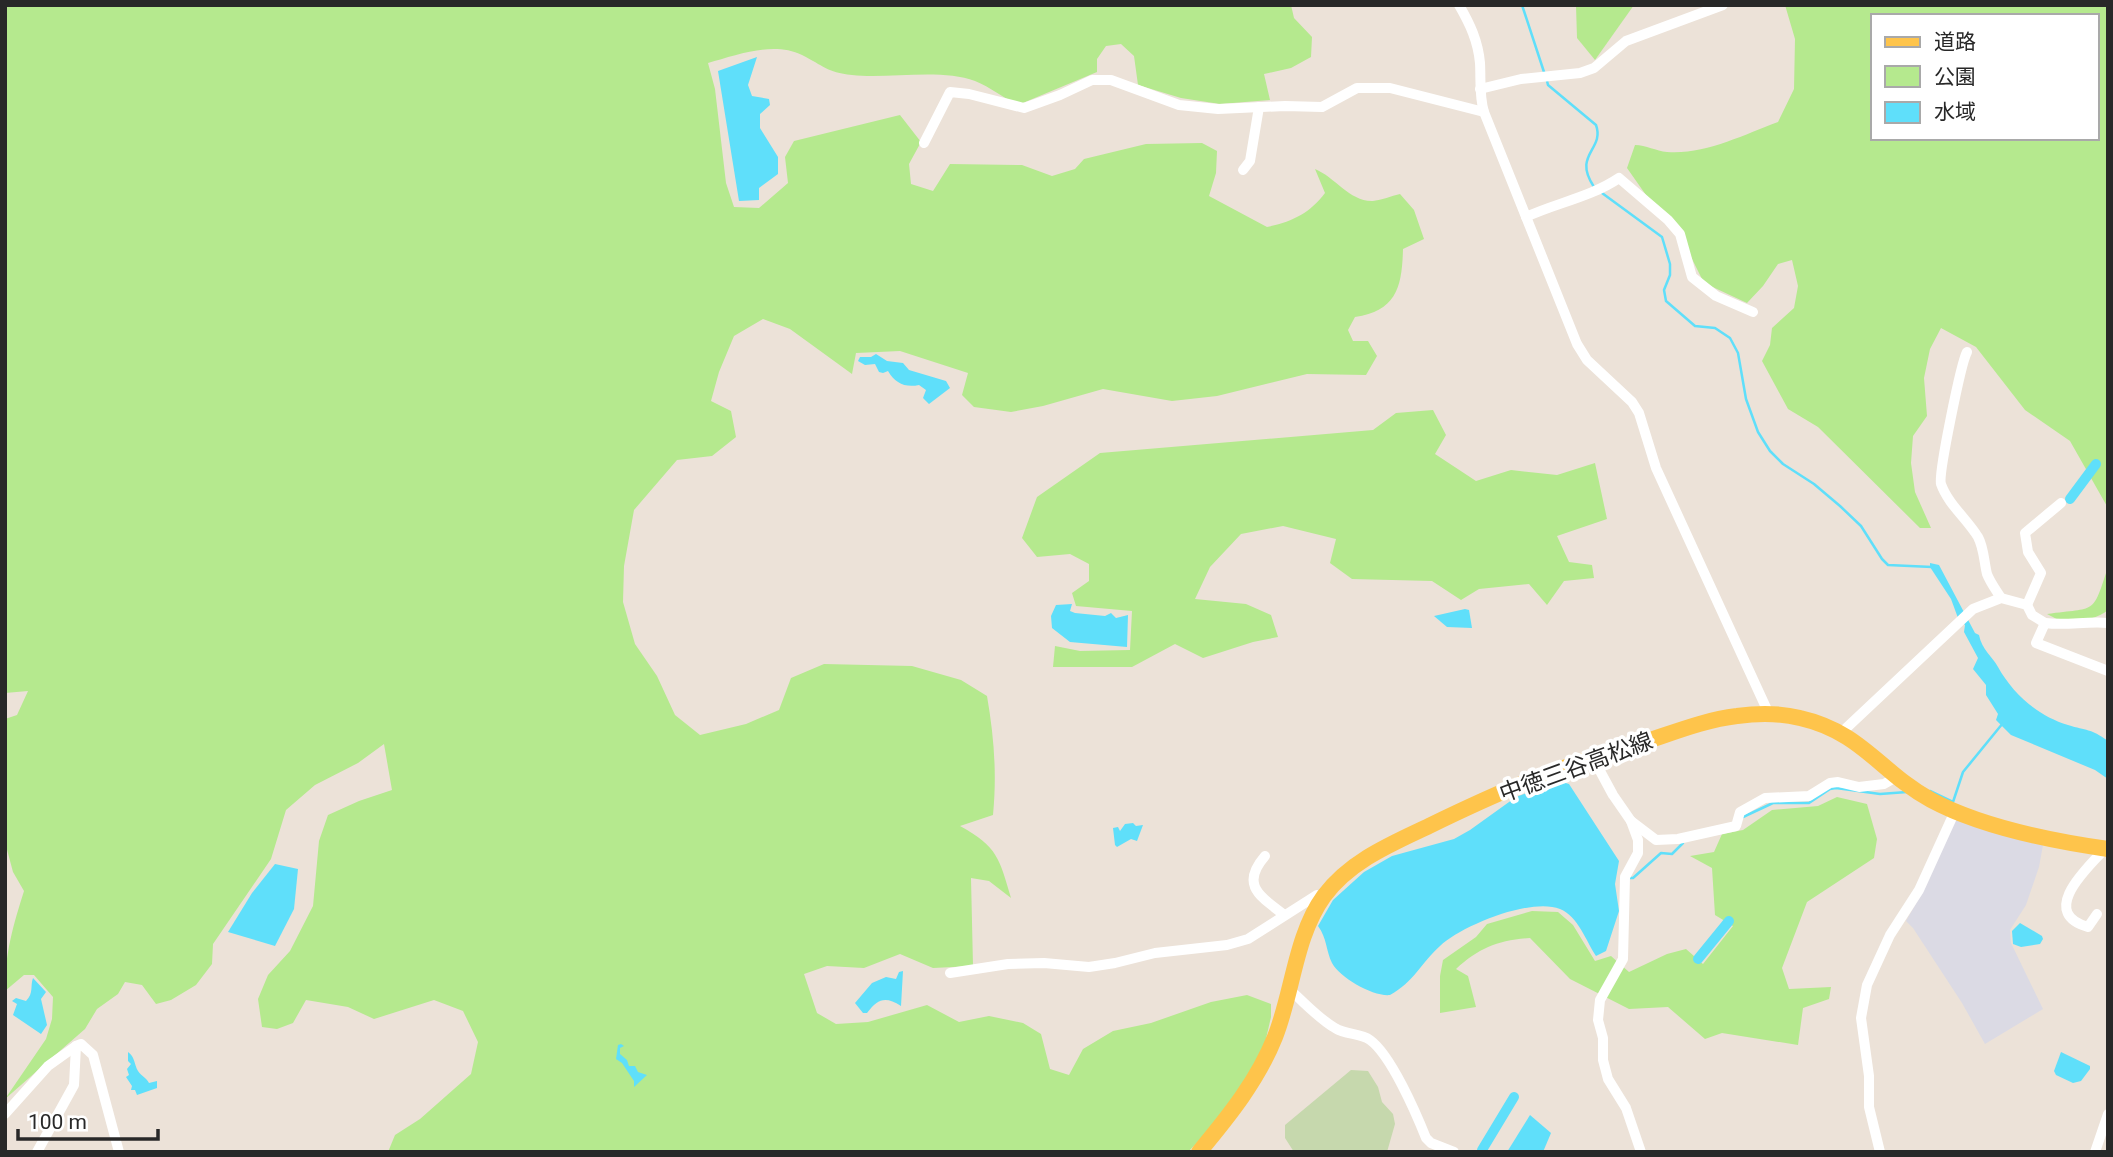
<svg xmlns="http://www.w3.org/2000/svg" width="2113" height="1157" font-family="Roboto,'Noto Sans JP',sans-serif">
	<rect width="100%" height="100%" fill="#ece2d8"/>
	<path fill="#dbdae4" d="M 1959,817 L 2043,845 L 2039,867 L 2026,905 L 2010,930 L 2011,943 L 2043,1009 L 1985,1044 L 1962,1003 L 1913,928 L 1906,921 L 1927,884 L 1952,822 Z"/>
	<g fill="#b5e98e" fill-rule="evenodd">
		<path d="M 5,5 L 1291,5 L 1294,18 L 1312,37 L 1311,57 L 1291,68 L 1264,74 L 1270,100 L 1220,104 L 1181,98 L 1138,85 L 1134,56 L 1121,44 L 1106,46 L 1097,59 L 1097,72 L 1018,105 C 1004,98 990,87 975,81 C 941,68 889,79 852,75 C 826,72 824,66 802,55 C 773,41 737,55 708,63 L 715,89 L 726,183 L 734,207 L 759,208 L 788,183 L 785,157 L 794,141 L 900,115 L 921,142 L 909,164 L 911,184 L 933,191 L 950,164 L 1022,165 L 1052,176 L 1075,169 L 1084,159 L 1146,144 L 1202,143 L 1217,151 L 1216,173 L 1209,196 L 1267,227 C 1292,222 1310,213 1325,193 L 1315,169 C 1335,177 1350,202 1373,201 C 1382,200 1391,196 1400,194 L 1414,210 L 1424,239 L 1403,249 C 1402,286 1397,311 1355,317 L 1348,330 L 1353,341 L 1368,341 L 1377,356 L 1366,375 L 1307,374 L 1217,396 L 1172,401 L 1103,389 L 1043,406 L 1011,412 L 974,407 L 962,395 L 968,373 L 900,351 L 856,353 L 852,374 L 790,329 L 763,319 L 734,336 L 719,372 L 711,401 L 731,411 L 736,437 L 712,456 L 677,460 L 634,510 L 624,566 L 623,602 L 635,644 L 657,676 L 675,715 L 700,735 L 746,724 L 779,710 L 791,678 L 824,664 L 912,666 L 961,680 L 987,696 C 994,736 997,774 993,815 L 960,826 C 998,847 999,858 1011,898 L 989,881 L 971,878 L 973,966 L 933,968 L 900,954 L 864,968 L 827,966 L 804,974 L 817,1013 L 836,1024 L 868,1022 L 927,1005 L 959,1022 L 989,1016 L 1023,1023 L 1041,1034 L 1050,1069 L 1069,1075 L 1083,1049 L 1113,1031 L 1151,1023 L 1211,1002 L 1247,995 L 1271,1004 L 1271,1017 L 1262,1056 L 1212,1127 L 1188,1152 L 388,1152 L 395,1135 L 420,1119 L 471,1074 L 478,1042 L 463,1011 L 434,1000 L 374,1019 L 348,1007 L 306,1000 L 293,1023 L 277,1029 L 262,1027 L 258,999 L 268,975 L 290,951 L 313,906 L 319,841 L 328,815 L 359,801 L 392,790 L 384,744 L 358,763 L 315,785 L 286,810 L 271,859 L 213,944 L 212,964 L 196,985 L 171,1000 L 156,1004 L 142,985 L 125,982 L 118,994 L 97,1009 L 85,1029 L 5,1099 L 46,1039 L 52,1019 L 53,997 L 34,975 L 24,975 L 5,991 C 5,953 13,926 24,891 L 13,872 L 5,842 L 5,719 L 17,715 L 28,691 L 5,693 Z"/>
		<path d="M 1576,5 L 1634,5 L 1595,60 L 1577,38 Z"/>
		<path d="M 1785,5 L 2108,5 L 2108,508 L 2070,441 L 2025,410 L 1976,347 L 1941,328 L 1930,349 L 1924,378 L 1927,416 L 1913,436 L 1911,463 L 1915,492 L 1931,528 L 1920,528 L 1818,427 L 1788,409 L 1762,361 L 1770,345 L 1772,328 L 1794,308 L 1798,286 L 1792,260 L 1778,264 L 1763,286 L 1747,303 L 1704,283 L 1684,243 L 1653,205 L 1627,168 L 1635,145 C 1646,145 1656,151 1667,152 C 1704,155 1743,135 1778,122 L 1794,89 L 1795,39 ZM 1873,16 L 2097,16 L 2097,138 L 1873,138 Z"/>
		<path d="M 1433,410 L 1446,435 L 1435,454 L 1476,481 L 1511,470 L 1557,475 L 1595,463 L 1607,519 L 1557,536 L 1569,562 L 1592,565 L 1594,578 L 1564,581 L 1547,605 L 1529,584 L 1479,589 L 1461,600 L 1432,581 L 1352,579 L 1330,563 L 1336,539 L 1283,526 L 1241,534 L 1210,567 L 1195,599 L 1246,604 L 1271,615 L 1278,637 L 1253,642 L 1203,658 L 1175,644 L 1132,667 L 1053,667 L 1055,646 L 1080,651 L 1130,650 L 1132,611 L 1076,606 L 1072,593 L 1089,581 L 1089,564 L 1070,554 L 1037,557 L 1022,538 L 1037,497 L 1100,453 L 1373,430 L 1396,413 Z"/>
		<path d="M 2108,567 L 2108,610 C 2097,619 2077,623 2063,621 C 2058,621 2052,616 2047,614 C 2097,607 2092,616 2108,567 Z"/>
		<path d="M 1837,797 L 1867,804 L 1877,839 L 1874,858 L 1807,902 L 1782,968 L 1789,989 L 1831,987 L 1829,999 L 1803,1008 L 1798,1045 L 1722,1033 L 1705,1039 L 1668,1007 L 1629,1009 L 1570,979 L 1530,938 C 1498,940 1479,948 1456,969 L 1468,976 L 1476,1007 L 1440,1013 L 1440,976 L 1443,960 L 1476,937 L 1487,924 L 1532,911 L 1558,912 L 1573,925 L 1595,961 L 1611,956 L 1629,972 L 1667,954 L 1686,949 L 1703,964 L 1733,926 L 1715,915 L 1712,868 L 1690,856 L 1714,852 L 1722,834 L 1743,830 L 1772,810 L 1818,806 Z"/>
	</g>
	<path fill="#c6d8ad" d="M 1351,1070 L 1368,1071 L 1378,1087 L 1382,1102 L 1393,1114 L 1395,1124 L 1387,1152 L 1294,1152 L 1285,1138 L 1285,1125 Z"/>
	<g fill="#5fdffa">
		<path d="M 757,57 L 748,85 L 752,96 L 769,99 L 770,105 L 760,114 L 760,128 L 778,157 L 778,174 L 759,188 L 759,200 L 739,201 L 718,71 Z"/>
		<path d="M 876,354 L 887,361 L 903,363 L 909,370 L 946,381 L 950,388 L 929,404 L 923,398 L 926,390 L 919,385 C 905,388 895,383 888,371 L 883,373 L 879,372 L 875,364 L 865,365 L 858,361 L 860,357 L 871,357 Z"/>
		<path d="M 1930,563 L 1939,565 L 1975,633 L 1979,635 C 1982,650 1992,656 1998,667 C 2013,694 2038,716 2068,725 C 2087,731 2090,728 2108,741 L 2108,779 L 2095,770 L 2011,735 L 1996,720 L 1998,714 L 1986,695 L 1986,685 L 1973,669 L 1978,658 L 1964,632 L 1965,625 L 1958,618 L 1951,599 L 1930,567 Z"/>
		<path d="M 1072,604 L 1070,611 L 1075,613 L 1105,616 L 1111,613 L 1116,618 L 1128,615 L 1127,647 L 1070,642 L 1052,628 L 1051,616 L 1056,605 Z"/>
		<path d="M 1465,609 L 1469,610 L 1472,628 L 1447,627 L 1434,616 Z"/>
		<path d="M 1559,781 L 1569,784 L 1619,861 L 1615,884 L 1619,911 L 1606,951 L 1596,956 C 1586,941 1578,916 1560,909 C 1531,897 1461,926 1440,946 C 1421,963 1414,982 1390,995 C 1374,997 1340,978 1332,963 C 1326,951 1327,938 1318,926 L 1333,900 L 1364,872 L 1392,856 L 1454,839 L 1470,830 L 1516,797 Z"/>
		<path d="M 1133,823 L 1136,826 L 1143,825 L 1137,841 L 1131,839 L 1117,847 L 1115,845 L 1113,828 L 1118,827 L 1120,831 L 1125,824 Z"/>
		<path d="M 275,864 L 298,869 L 294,909 L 275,946 L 228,932 L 252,893 Z"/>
		<path d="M 2020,923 L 2042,936 L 2043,939 L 2040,944 L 2021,947 L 2013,944 L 2012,931 Z"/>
		<path d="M 903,971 L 901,1006 C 885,996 878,999 867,1013 L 863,1013 L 855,1003 L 872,983 L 886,977 L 896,979 L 899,972 Z"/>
		<path d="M 33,978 L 46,992 L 41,999 L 47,1025 L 41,1034 L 13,1015 L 17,1004 L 12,1001 L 16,998 L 26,1001 C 34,993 30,986 33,978 Z"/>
		<path d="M 621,1044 L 624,1046 L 620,1048 L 620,1054 L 627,1060 L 629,1066 L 635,1066 L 638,1072 L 647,1075 L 634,1087 L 634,1081 L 622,1063 L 616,1059 L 618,1045 Z"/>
		<path d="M 128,1052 C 135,1057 134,1064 138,1071 C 142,1077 146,1077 149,1083 L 157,1081 L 157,1088 L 137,1095 L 135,1090 L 131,1090 L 132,1086 L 126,1077 L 129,1075 L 127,1069 L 131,1064 L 128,1061 Z"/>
		<path d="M 2061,1052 L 2090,1066 L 2090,1069 L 2081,1081 L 2073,1083 L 2056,1075 L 2054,1071 Z"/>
		<path d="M 1530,1115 L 1551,1133 L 1543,1152 L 1507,1152 Z"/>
	</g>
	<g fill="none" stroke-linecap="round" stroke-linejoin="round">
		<g stroke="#5fdffa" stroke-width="2.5">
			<path d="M 1522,5 L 1544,72"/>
			<path d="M 1547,81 L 1548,85 L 1596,125 C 1605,150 1572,154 1594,187"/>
			<path d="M 1602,193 L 1662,237 L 1670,264 L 1670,275 L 1664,290 L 1666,301 L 1695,326 L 1715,328 L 1730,338 L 1738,353 L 1746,399 L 1758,432 L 1770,451 L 1783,464 L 1814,484 L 1840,506 L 1861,526 L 1882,559 L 1888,565 L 1932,567"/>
			<path d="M 1930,791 L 1953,802 L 1963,772 L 2003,723"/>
			<path d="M 1743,817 L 1773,803 L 1809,803 L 1830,789 L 1836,788 L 1880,794 L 1907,792"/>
			<path d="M 1630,878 L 1633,878 L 1661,853 L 1672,854 L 1683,843"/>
		</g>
		<g stroke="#5fdffa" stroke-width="10">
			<path d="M 2070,499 L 2096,464"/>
			<path d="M 1698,959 L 1729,921"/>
			<path d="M 1482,1150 L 1514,1097"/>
		</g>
		<g stroke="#fff" stroke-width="10">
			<path d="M 1459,5 C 1470,24 1478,41 1480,63 C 1481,80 1479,96 1484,112 L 1577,344 L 1587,360 L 1632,402 L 1639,413 L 1656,468 L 1769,714"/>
			<path d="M 1480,89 L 1521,79 L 1580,73 L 1594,68 L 1626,41 L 1723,5"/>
			<path d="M 924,143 L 950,92 L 969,94 L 1024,108 L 1060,95 L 1092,80 L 1111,80 L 1179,105 L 1218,109 L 1285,106 L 1322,107 L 1357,88 L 1390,88 L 1484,112"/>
			<path d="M 1243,170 L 1250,161 L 1259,107"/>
			<path d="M 1526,217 C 1556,203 1591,197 1619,178 L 1668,220 L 1680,234 L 1692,277 L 1716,296 L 1753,312"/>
			<path d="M 1967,352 C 1961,363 1938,475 1941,484 C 1948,504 1967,519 1978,537 C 1984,548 1984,562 1987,574 C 1990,582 1996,590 2001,598"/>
			<path d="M 2027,605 L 2041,573 L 2028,552 L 2025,533 L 2061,503"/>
			<path d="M 2045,623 C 2066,626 2086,621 2108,623"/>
			<path d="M 1841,733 L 1973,609 L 2001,598 L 2027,605 L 2032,615 L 2045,623 L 2036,643 L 2108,671"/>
			<path d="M 1593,758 L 1613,795 L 1631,821 L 1638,840 L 1638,853 L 1625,877 L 1623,959 L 1600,1000 L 1598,1020 L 1603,1038 L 1603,1060 L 1608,1079 L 1626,1108 L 1641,1152"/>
			<path d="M 1631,821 L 1656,840 L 1678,839 L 1736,826 L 1740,812 L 1765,798 L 1809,796 L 1830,783 L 1838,782 L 1859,787 L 1884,784 L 1898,776"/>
			<path d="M 1265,856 C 1240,885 1260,896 1283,914"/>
			<path d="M 2097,914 L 2088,927 C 2038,913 2087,868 2105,849"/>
			<path d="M 950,973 L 1008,964 L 1044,963 L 1089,967 L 1115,963 L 1155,953 L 1227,945 L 1248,939 L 1317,895 L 1323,898"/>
			<path d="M 1290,990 C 1304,1002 1319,1019 1335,1028 C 1346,1035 1360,1033 1370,1040 C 1391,1055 1416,1113 1426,1138 L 1431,1143 L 1454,1152"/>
			<path d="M 5,1114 L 48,1066 L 76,1046"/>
			<path d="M 37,1152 L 74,1085 L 76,1046 L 81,1044 L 93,1055 L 119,1152"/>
			<path d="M 1880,1152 L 1869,1107 L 1869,1076 L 1861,1018 L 1867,985 L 1890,935 L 1919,890 L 1955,811"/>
			<path d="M 2095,1152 L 2108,1114"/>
		</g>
		<path stroke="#fec44b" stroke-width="16" d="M 1199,1152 C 1229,1116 1258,1080 1275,1037 C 1293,992 1295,936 1324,896 C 1350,861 1391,844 1429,826 C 1468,807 1508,788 1550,773 C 1579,762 1608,754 1638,744 C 1670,734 1703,720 1737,716 C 1758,713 1780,713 1800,718 C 1862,732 1881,773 1931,800 C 1981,827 2052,841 2108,849"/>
	</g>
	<g text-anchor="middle" stroke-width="7" stroke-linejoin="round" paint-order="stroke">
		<g font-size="23" fill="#282828" stroke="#fff">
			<text transform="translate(1576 767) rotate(-20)" y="8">中徳三谷高松線</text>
		</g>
	</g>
	<rect width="2113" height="1157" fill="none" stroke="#282828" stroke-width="14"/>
	<rect x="1871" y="14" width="228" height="126" fill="#ffffff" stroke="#a9a9a9" stroke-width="2"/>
	<rect x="1885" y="37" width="35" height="10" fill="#fec44b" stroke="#a9a9a9" stroke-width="2"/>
	<text x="1934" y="49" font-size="21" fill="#282828">道路</text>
	<rect x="1885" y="66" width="35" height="21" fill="#b5e98e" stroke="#a9a9a9" stroke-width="2"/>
	<text x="1934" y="84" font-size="21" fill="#282828">公園</text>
	<rect x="1885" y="102" width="35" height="21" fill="#5fdffa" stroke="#a9a9a9" stroke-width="2"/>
	<text x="1934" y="119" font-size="21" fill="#282828">水域</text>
	<path d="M18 1129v10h140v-10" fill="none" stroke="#282828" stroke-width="3.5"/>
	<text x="28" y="1129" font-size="21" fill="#282828" stroke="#ffffff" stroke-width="5" paint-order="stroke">100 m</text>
</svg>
